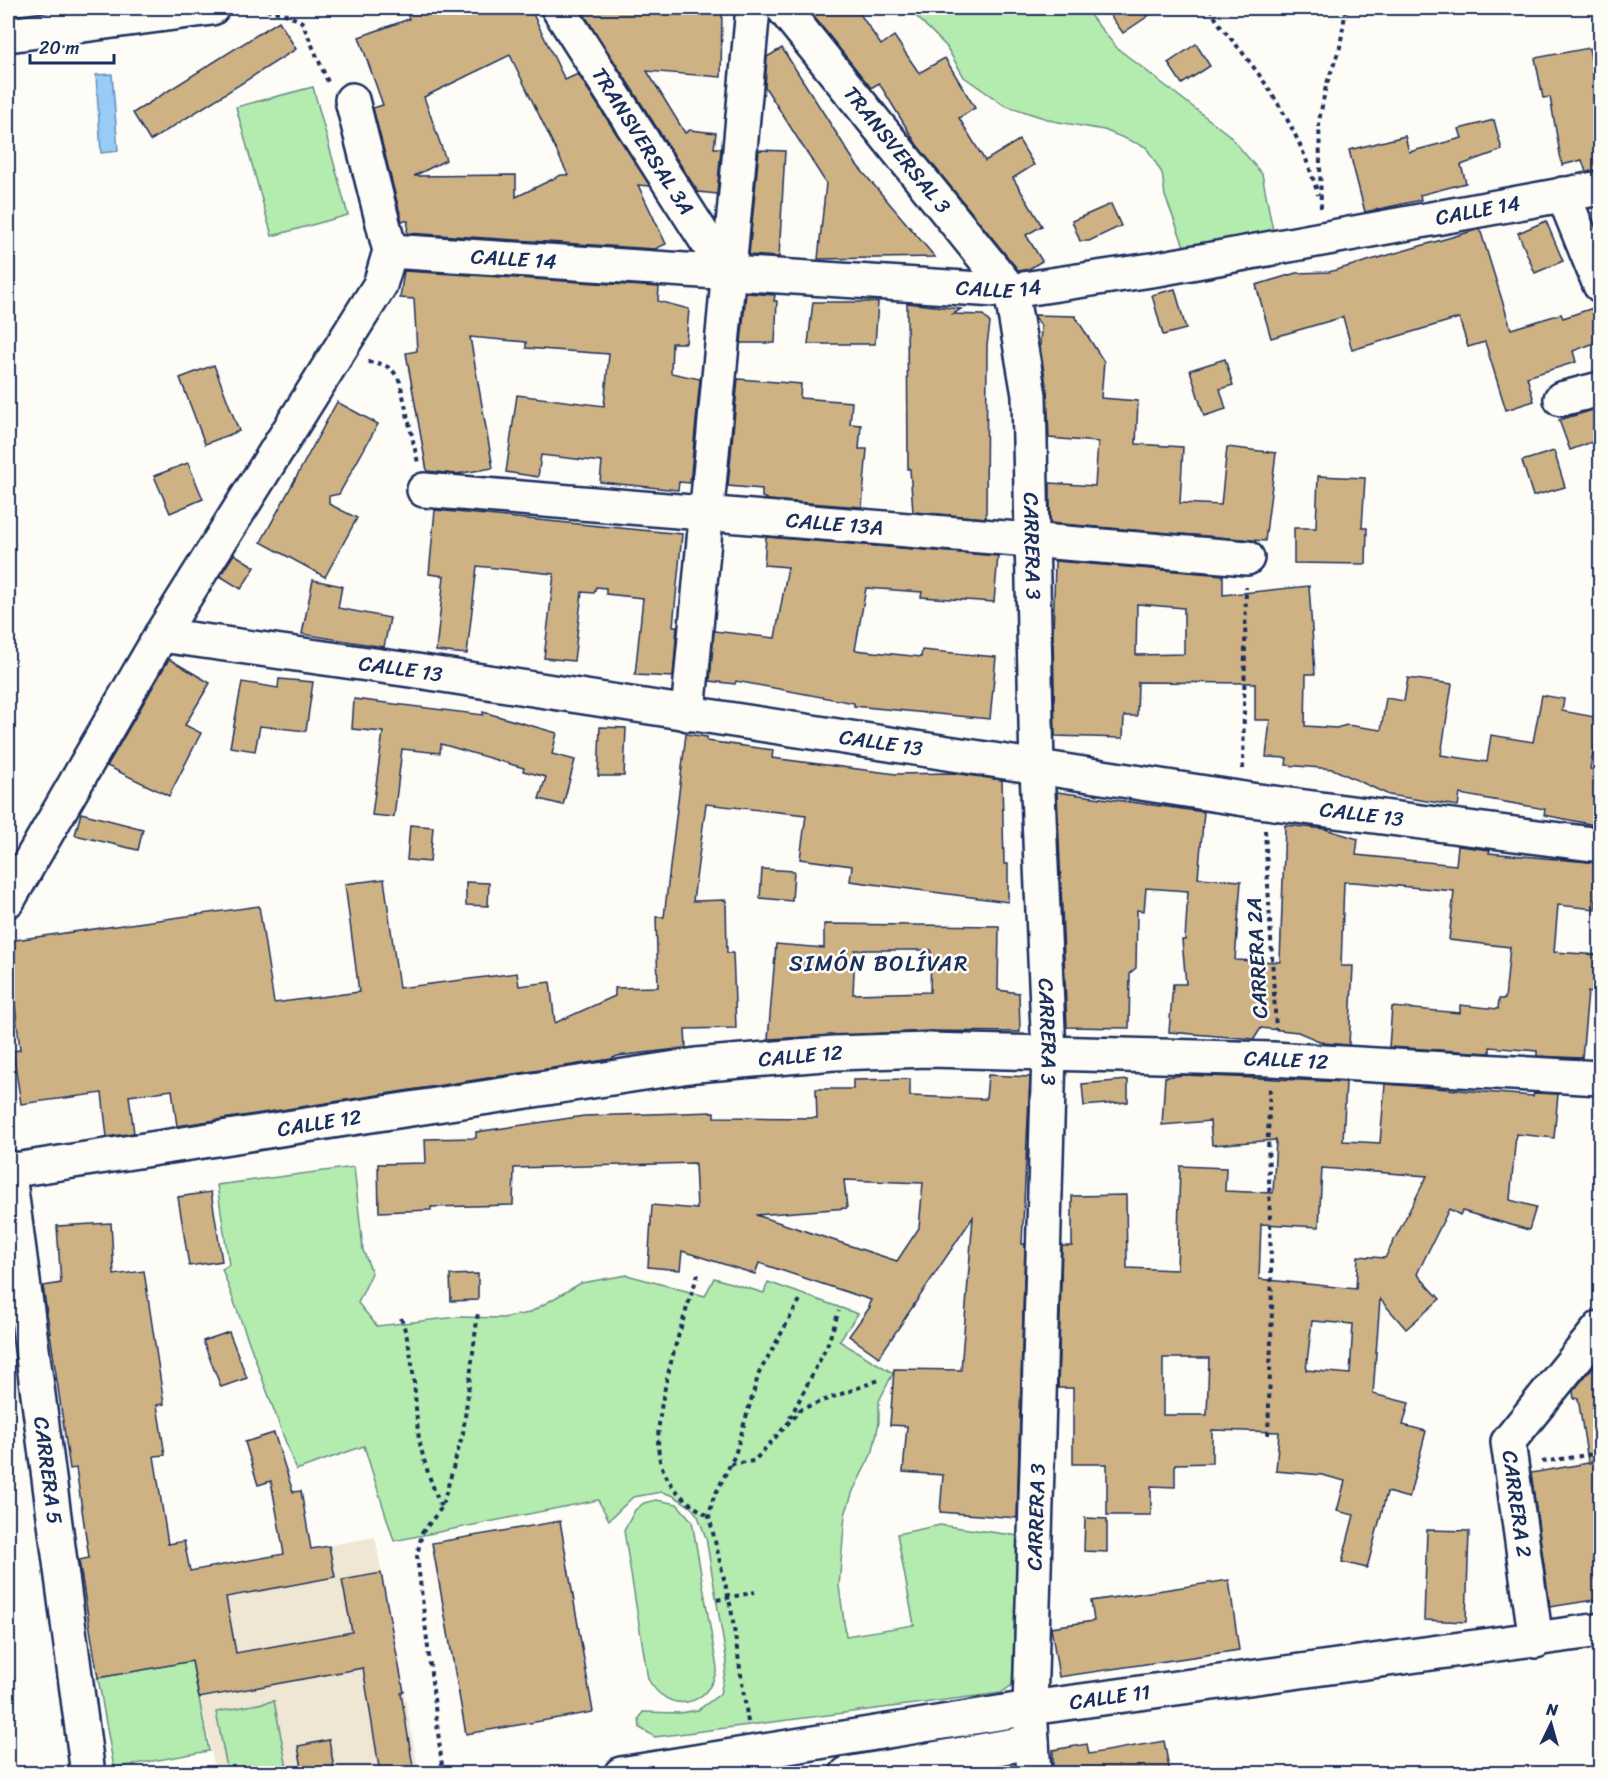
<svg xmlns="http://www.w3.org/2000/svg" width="1608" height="1781" font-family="Sriracha,sans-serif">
	<rect width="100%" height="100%" fill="#fdfcf7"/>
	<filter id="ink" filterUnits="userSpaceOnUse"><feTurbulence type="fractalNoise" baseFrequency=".0167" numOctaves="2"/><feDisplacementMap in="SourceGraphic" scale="12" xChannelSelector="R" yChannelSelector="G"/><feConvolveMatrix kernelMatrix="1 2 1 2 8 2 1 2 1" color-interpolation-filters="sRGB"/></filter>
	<g filter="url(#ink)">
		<path fill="#efe6d4" d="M 375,1537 L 419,1773 L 216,1773 L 192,1661 L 98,1678 L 82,1590 Z"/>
		<g fill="#b4ebae" stroke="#688d86" stroke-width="1.5">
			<path d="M 908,8 L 1084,8 L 1117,48 L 1229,135 L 1262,174 L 1273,231 L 1186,251 L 1165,196 L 1162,173 L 1146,147 L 1104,130 L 1053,121 L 1004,105 L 964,77 L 946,46 Z"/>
			<path d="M 313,87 L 348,215 L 272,236 L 236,107 Z"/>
			<path d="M 354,1167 L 363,1250 L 372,1273 L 358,1303 L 377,1326 L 458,1317 L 503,1318 L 529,1313 L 581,1283 L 627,1275 L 705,1296 L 714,1278 L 764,1293 L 768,1282 L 858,1314 L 839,1341 L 893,1373 L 879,1401 L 879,1422 L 873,1451 L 853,1491 L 845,1515 L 839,1586 L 846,1636 L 914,1625 L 897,1534 L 940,1525 L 1019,1536 L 1012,1685 L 1001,1693 L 655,1737 L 640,1728 L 639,1719 L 643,1712 L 680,1713 L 698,1710 L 720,1694 L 727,1663 L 706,1538 L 698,1516 L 691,1507 L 674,1496 L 662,1492 L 633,1497 L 609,1520 L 598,1500 L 394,1541 L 364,1446 L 296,1470 L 222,1269 L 229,1265 L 217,1185 Z"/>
			<path d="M 656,1500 L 677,1504 L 692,1521 L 717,1668 C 709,1708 668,1715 648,1679 L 624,1531 L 635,1510 L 644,1503 Z"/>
			<path d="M 192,1661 L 209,1751 L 114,1768 L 98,1678 Z"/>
			<path d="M 274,1701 L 288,1773 L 228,1773 L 216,1712 Z"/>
		</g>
		<path fill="#98cbf5" stroke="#668db9" stroke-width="1.5" d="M 112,74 L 118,151 L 101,153 L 96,75 Z"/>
		<g fill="#ceb283" stroke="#1b2f5e" stroke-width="1.5" fill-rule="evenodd">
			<path d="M 405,8 L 530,8 L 565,80 L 578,74 L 650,186 L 638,185 L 666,244 L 655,249 L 407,233 L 408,221 L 402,221 L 373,108 L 383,105 L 359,37 L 409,19 ZM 510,55 L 568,175 L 561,175 L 516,197 L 516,175 L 414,176 L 446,160 L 424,97 Z"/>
			<path d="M 580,8 L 722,8 L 721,77 L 647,71 L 685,133 L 690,130 L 716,133 L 714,148 L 721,148 L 717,194 L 698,192 Z"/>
			<path d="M 807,8 L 856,8 L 881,45 L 894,36 L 919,73 L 945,58 L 975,108 L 959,118 L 985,161 L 1019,140 L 1034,165 L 1013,178 L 1042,226 L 1026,235 L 1042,261 L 1029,269 L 1019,271 L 917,145 L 879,83 L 871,88 Z"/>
			<path d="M 1105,8 L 1160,8 L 1123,33 Z"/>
			<path d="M 279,21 L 296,49 L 150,141 L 133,113 Z"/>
			<path d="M 1196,44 L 1210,66 L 1182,84 L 1168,63 Z"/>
			<path d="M 782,48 L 856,164 L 935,257 L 818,259 L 826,183 L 765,87 L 767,57 Z"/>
			<path d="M 1589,48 L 1598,95 L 1600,95 L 1600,170 L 1586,172 L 1582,160 L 1562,165 L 1550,97 L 1543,98 L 1535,58 Z"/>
			<path d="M 1494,120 L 1502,150 L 1461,165 L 1466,183 L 1420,195 L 1421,200 L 1365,212 L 1349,150 L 1405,136 L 1409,152 L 1462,138 L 1459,129 Z"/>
			<path d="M 759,150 L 785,151 L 779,257 L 749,255 Z"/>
			<path d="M 1111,204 L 1121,226 L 1089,241 L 1080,241 L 1072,221 Z"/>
			<path d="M 1546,221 L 1563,261 L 1535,273 L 1518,233 Z"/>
			<path d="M 1480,229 L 1511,329 L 1561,314 L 1563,318 L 1596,307 L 1600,321 L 1600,341 L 1573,351 L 1576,362 L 1527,377 L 1534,401 L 1506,410 L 1485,342 L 1468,347 L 1459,318 L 1352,350 L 1343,317 L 1271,338 L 1256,285 L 1296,273 L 1329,272 Z"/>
			<path d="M 404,271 L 659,287 L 658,301 L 689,309 L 686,343 L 672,343 L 671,373 L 700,379 L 690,483 L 679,482 L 678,490 L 600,482 L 602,462 L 541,455 L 538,477 L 506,472 L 517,395 L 604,406 L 609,354 L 526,348 L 526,342 L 470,337 L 493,468 L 456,474 L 427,471 L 406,353 L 417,351 L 414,299 L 400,298 Z"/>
			<path d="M 1175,289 L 1186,329 L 1163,335 L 1152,295 Z"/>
			<path d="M 746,293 L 775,295 L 774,301 L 777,301 L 775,343 L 741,343 Z"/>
			<path d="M 813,302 L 878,302 L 875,344 L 808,344 Z"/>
			<path d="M 907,303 L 961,309 L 953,314 L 983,315 L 990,323 L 987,345 L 986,518 L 913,512 L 910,469 L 908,469 Z"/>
			<path d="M 1034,315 L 1075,316 L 1104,362 L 1101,398 L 1138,401 L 1136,444 L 1183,447 L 1180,503 L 1221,505 L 1227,447 L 1276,453 L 1265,541 L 1050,523 L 1050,483 L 1095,486 L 1098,442 L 1049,438 L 1047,392 L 1040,346 L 1041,326 Z"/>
			<path d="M 1225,359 L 1233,385 L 1220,389 L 1226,409 L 1204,416 L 1190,370 Z"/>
			<path d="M 214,365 L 239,431 L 205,444 L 180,378 Z"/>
			<path d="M 738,379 L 801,384 L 800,398 L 852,402 L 850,424 L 861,425 L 859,449 L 867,449 L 862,507 L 769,500 L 762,497 L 762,489 L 728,486 Z"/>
			<path d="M 337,402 L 378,424 L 339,494 L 329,496 L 329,504 L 357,518 L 325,577 L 261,542 Z"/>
			<path d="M 1600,408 L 1600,439 L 1570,450 L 1559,420 Z"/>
			<path d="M 1554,451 L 1565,487 L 1533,496 L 1522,461 Z"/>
			<path d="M 188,463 L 203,499 L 170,513 L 154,476 Z"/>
			<path d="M 1318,476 L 1365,478 L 1362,528 L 1367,528 L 1366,564 L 1294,563 L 1294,528 L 1316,528 Z"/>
			<path d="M 435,510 L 682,534 L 673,626 L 677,626 L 673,677 L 635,675 L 643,598 L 606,594 L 606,588 L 596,587 L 594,593 L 582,592 L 574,661 L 544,658 L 554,574 L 477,566 L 467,654 L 436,651 L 444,576 L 429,574 Z"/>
			<path d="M 766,537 L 998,556 L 994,602 L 921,597 L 922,592 L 866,588 L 855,650 L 921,657 L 922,650 L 996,657 L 990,719 L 854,706 L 854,703 L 736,681 L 735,684 L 710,681 L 714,631 L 775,638 L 788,567 L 764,565 Z"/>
			<path d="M 234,554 L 255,567 L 241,589 L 220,576 Z"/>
			<path d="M 1055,561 L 1223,575 L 1223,595 L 1309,586 L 1315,674 L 1306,674 L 1305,726 L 1336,728 L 1347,725 L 1381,730 L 1386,698 L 1404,701 L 1408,678 L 1452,684 L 1441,755 L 1487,762 L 1491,735 L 1533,742 L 1542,695 L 1564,699 L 1562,711 L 1600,718 L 1590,769 L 1600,771 L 1600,826 L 1544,815 L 1545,809 L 1460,794 L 1458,806 L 1389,795 L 1333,769 L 1286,765 L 1287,758 L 1266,757 L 1270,720 L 1255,720 L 1255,683 L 1138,682 L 1137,716 L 1124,716 L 1123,738 L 1055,736 L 1053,637 ZM 1137,604 L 1184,608 L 1184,654 L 1136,655 Z"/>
			<path d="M 313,580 L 342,586 L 338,608 L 390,618 L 384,647 L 302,634 Z"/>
			<path d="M 169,659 L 210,683 L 185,725 L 201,733 L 169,796 L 107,766 Z"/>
			<path d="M 279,679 L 313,682 L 306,731 L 260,726 L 255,751 L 230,747 L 242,682 L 278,688 Z"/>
			<path d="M 354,699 L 483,715 L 483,712 L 557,733 L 552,754 L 575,760 L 563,805 L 539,799 L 546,777 L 523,771 L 524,768 L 441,744 L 440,753 L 402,749 L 394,817 L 372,815 L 383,732 L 352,729 Z"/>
			<path d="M 600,727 L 626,728 L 624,776 L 598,776 Z"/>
			<path d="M 686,734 L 707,737 L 707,741 L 773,750 L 772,758 L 896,774 L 953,773 L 1002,780 L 1004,864 L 1008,864 L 1008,902 L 850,881 L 852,866 L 800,859 L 806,815 L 706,804 L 693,901 L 726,900 L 727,953 L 733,953 L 736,1028 L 685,1029 L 686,1048 L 617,1056 L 611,1059 L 177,1126 L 172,1090 L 129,1096 L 134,1133 L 107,1137 L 102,1093 L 21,1104 L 13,1051 L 20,1050 L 8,941 L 259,906 L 274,1003 L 359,992 L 345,884 L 384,879 L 399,988 L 517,973 L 519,986 L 550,982 L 555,1023 L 615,996 L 615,988 L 658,987 L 656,917 L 664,917 Z"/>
			<path d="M 1057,792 L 1204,812 L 1198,878 L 1241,881 L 1235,960 L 1280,962 L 1285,825 L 1325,829 L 1358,839 L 1356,855 L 1456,865 L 1458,846 L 1490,850 L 1489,853 L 1599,863 L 1595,909 L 1558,905 L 1554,952 L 1600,955 L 1600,996 L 1588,992 L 1582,1058 L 1537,1056 L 1537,1051 L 1490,1047 L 1490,1053 L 1389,1047 L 1392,1007 L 1460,1013 L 1460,1005 L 1498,1009 L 1499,999 L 1505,999 L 1510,947 L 1449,940 L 1454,891 L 1354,882 L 1344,882 L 1341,966 L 1353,966 L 1349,1045 L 1324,1043 L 1298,1032 L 1261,1028 L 1254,1039 L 1169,1032 L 1173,984 L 1186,984 L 1182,940 L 1185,940 L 1188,891 L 1146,888 L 1144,911 L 1137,910 L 1136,968 L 1130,973 L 1129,1028 L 1067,1027 Z"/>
			<path d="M 81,813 L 143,829 L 138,850 L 75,835 Z"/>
			<path d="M 410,825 L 433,827 L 430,862 L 407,860 Z"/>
			<path d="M 762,869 L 794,871 L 792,901 L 760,898 Z"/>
			<path d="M 466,882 L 489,883 L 488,906 L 466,905 Z"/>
			<path d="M 824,924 L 999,926 L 998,990 L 1019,993 L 1020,1032 L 928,1031 L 768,1039 L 776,944 L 824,948 ZM 855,950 L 931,950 L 930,992 L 853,994 Z"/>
			<path d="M 988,1075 L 1030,1077 L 1022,1244 L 1025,1244 L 1017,1518 L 940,1512 L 943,1475 L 903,1472 L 907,1426 L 890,1425 L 894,1369 L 961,1370 L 973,1217 L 879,1357 L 849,1336 L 870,1307 L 868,1306 L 871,1300 L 759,1263 L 755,1274 L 682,1251 L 680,1270 L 648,1267 L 652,1205 L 697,1209 L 695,1163 L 514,1168 L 513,1205 L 431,1207 L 431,1210 L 379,1212 L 378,1164 L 426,1163 L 425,1139 L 476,1138 L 476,1132 L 584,1116 L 714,1112 L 714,1117 L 817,1118 L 816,1089 L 853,1089 L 853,1080 L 910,1079 L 910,1096 L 986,1099 ZM 844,1180 L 923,1183 L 919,1228 L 897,1261 L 756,1215 L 847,1208 Z"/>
			<path d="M 1184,1075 L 1346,1082 L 1343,1141 L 1380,1143 L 1385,1084 L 1533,1096 L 1534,1093 L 1558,1094 L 1554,1138 L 1516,1134 L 1510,1200 L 1536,1207 L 1529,1230 L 1462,1211 L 1460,1215 L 1449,1209 L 1417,1274 L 1440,1299 L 1406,1329 L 1380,1299 L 1373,1394 L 1409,1403 L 1403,1425 L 1426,1431 L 1409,1498 L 1387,1492 L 1367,1568 L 1342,1562 L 1354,1515 L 1337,1511 L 1345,1481 L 1322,1475 L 1276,1471 L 1279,1432 L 1212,1430 L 1212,1463 L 1175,1464 L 1175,1487 L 1151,1486 L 1151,1515 L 1107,1515 L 1107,1464 L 1073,1464 L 1073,1388 L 1058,1388 L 1062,1246 L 1072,1246 L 1072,1196 L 1126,1195 L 1127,1268 L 1177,1270 L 1180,1166 L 1226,1168 L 1225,1191 L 1273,1193 L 1276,1140 L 1212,1145 L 1210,1121 L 1162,1125 L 1165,1077 ZM 1322,1168 L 1427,1176 L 1385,1258 L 1358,1256 L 1356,1289 L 1259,1279 L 1261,1224 L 1319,1227 ZM 1312,1321 L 1353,1324 L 1350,1374 L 1306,1370 ZM 1163,1358 L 1209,1358 L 1207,1415 L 1163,1415 Z"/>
			<path d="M 1128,1080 L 1128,1102 L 1084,1106 L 1082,1084 Z"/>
			<path d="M 211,1192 L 222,1261 L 189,1266 L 178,1197 Z"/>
			<path d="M 111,1223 L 114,1275 L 144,1271 L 164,1404 L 157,1405 L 165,1455 L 154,1456 L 168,1544 L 184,1541 L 190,1571 L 284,1554 L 271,1481 L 258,1485 L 245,1442 L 274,1433 L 293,1492 L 301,1491 L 311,1549 L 329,1546 L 335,1577 L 226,1597 L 236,1653 L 352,1632 L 342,1580 L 381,1573 L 404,1692 L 401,1693 L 414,1773 L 380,1773 L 363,1668 L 199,1698 L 192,1661 L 98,1678 L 79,1560 L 89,1558 L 76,1468 L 70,1469 L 43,1286 L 61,1283 L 57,1226 Z"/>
			<path d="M 478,1274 L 478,1300 L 451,1301 L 450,1275 Z"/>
			<path d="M 229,1332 L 247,1378 L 221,1387 L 203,1341 Z"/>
			<path d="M 1600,1366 L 1600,1460 L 1588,1461 L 1578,1398 L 1574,1399 L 1573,1391 L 1593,1367 Z"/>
			<path d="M 1600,1461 L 1600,1599 L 1550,1607 L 1531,1473 Z"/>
			<path d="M 1085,1518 L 1107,1519 L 1107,1552 L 1084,1551 Z"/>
			<path d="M 560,1521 L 593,1712 L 466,1734 L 432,1543 Z"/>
			<path d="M 1427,1530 L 1469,1531 L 1466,1622 L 1424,1620 Z"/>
			<path d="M 1229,1580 L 1239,1650 L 1059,1677 L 1051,1627 L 1094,1621 L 1091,1601 Z"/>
			<path d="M 329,1740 L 335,1773 L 303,1773 L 298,1746 Z"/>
			<path d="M 1164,1741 L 1170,1773 L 1053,1773 L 1053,1750 L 1087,1744 L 1089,1754 Z"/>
		</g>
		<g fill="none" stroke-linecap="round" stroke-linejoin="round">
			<g stroke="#1b2f5e" stroke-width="38">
				<g id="minor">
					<path id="s1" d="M 558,8 L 727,273"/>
					<path id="s2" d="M 783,8 L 1011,291 L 1029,395 L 1037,769 L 1049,1054 L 1030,1708 L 1034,1774"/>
					<path d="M 8,35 L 212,8"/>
					<path d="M 1563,194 L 1600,285"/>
					<path id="s3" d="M 390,251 L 1011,291 L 1158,269 L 1600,188"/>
					<path d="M 1561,399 L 1600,389"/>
					<path id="s4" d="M 424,490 L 1247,558"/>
					<path id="s5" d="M 161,635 L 417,671 L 1251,800 L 1600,845"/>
					<path d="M 688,714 L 753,8"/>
					<path d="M 8,900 L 161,635 L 380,285 L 390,251 L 352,100"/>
					<path id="s6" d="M 8,1167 L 88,1774"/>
					<path id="s7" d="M 8,1171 L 696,1065 L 834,1053 L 929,1050 L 1272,1059 L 1600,1078"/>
					<path d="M 1536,1641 L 1508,1442 L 1600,1328"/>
					<path id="s8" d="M 621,1774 L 1030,1708 L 1600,1630"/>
					<path d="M 847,1774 L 1032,1742"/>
				</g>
			</g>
			<g stroke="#1b2f5e" stroke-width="4" stroke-dasharray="4.5 4.5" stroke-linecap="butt">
				<path d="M 257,8 L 286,14 L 302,22 L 328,82"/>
				<path d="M 1210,8 C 1219,27 1233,40 1245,56 C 1278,98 1304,144 1318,195"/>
				<path d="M 1321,208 L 1319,121 L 1326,86 L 1340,47 L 1346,8"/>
				<path d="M 368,362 C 384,363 393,367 400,382 L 418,463"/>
				<path d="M 1243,769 L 1246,587"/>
				<path d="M 1265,830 L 1276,1030"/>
				<path d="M 698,1274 C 684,1317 646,1426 662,1467 C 671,1490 688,1504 709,1516"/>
				<path d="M 401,1318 C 415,1356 414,1392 418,1432 C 422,1459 431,1482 441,1507"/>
				<path d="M 790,1418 L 827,1346 L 839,1311"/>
				<path d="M 1268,1435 L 1272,1309 L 1268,1135 L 1270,1088"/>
				<path d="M 1542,1462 L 1600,1453"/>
				<path d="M 731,1464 L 754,1461 L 801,1409 L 879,1380"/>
				<path d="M 717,1600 L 755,1592"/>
				<path d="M 748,1722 L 731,1608 L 709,1516 L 713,1499 L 735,1455 L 759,1373 L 801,1298"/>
				<path d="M 443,1774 L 417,1556 L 422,1533 L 442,1507 L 463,1433 L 478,1312"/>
			</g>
			<use href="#minor" stroke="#fdfcf7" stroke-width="33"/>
		</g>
	</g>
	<g text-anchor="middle" stroke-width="5" stroke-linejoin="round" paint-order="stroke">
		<g font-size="21" fill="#1b2f5e" stroke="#fdfcf7">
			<text dy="7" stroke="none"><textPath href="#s1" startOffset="158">TRANSVERSAL 3A</textPath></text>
			<text dy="7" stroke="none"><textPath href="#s2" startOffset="182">TRANSVERSAL 3</textPath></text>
			<text dy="7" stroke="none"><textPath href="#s3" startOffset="1096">CALLE 14</textPath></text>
			<text dy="7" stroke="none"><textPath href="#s3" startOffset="124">CALLE 14</textPath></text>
			<text dy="7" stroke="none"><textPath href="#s3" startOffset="610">CALLE 14</textPath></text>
			<text dy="7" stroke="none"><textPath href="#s4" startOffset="412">CALLE 13A</textPath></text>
			<text dy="7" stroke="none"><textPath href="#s2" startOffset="620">CARRERA 3</textPath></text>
			<text dy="7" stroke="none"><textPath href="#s5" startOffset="242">CALLE 13</textPath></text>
			<text dy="7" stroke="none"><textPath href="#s5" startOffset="728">CALLE 13</textPath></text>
			<text dy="7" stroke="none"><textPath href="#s5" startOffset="1214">CALLE 13</textPath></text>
			<text transform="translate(1257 958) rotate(-93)" y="7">CARRERA 2A</text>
			<text dy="7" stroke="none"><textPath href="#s2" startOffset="1106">CARRERA 3</textPath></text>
			<text dy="7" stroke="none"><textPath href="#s7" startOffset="801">CALLE 12</textPath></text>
			<text dy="7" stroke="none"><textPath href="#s7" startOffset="1287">CALLE 12</textPath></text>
			<text dy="7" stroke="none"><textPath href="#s7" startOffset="315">CALLE 12</textPath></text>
			<text dy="7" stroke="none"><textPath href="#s6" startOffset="306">CARRERA 5</textPath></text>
			<text transform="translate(1517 1504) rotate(82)" y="7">CARRERA 2</text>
			<text transform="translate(1036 1517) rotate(-88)" y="7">CARRERA 3</text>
			<text dy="7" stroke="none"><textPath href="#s8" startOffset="495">CALLE 11</textPath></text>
		</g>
		<g font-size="22" letter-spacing="1.5" fill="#1b2f5e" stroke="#fdfcf7">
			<text x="879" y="971">SIMÓN BOLÍVAR</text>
		</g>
	</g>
	<rect width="1608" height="1781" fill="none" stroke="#fdfcf7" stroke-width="30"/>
	<rect x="15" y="15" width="1578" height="1751" fill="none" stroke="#1b2f5e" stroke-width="2" filter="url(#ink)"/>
	<g transform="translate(1551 1724) rotate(5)" stroke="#fdfcf7" stroke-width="4.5" paint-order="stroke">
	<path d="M0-4.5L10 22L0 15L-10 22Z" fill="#1b2f5e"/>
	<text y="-9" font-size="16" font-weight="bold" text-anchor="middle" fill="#1b2f5e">N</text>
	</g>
	<path d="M30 54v9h84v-9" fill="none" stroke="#1b2f5e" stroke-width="3"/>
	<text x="39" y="54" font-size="18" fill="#1b2f5e" stroke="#fdfcf7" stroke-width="4.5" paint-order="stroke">20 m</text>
</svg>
